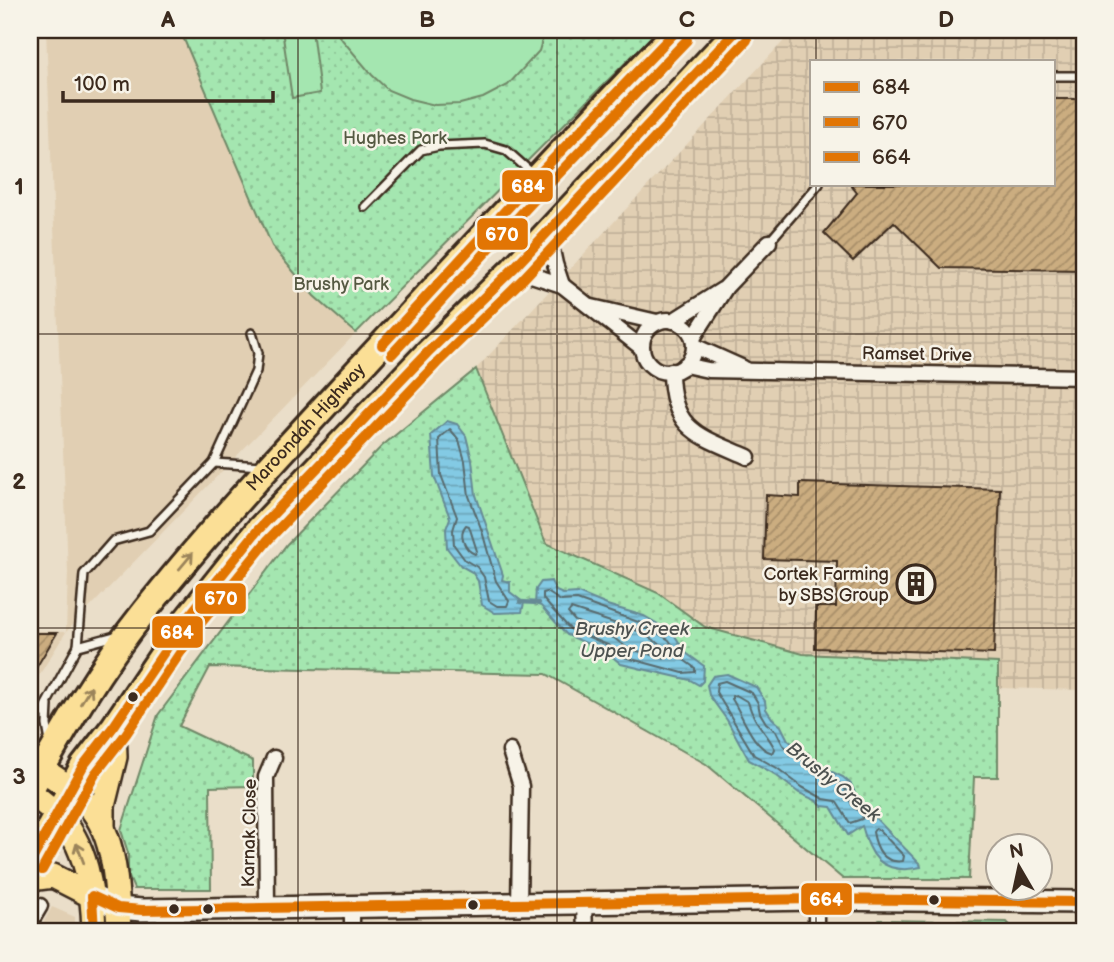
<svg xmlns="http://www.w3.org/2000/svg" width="1114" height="962" font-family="'Balsamiq Sans',sans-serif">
	<defs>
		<pattern id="industrial-grid" width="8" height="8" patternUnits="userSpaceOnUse" patternTransform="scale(1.75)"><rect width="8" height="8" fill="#e1cfb3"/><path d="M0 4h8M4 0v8" fill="none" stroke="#c2b29a"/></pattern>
		<pattern id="park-dots" width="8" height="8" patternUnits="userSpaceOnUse" patternTransform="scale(1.75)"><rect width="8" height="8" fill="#a4e6b0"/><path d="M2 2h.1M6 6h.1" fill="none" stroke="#8ec597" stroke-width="1.8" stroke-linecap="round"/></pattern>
		<pattern id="water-rules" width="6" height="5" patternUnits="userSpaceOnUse" patternTransform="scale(1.75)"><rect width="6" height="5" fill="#83cae4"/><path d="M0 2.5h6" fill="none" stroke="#6ca4b8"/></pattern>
		<pattern id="building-hatch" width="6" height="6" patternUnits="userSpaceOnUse" patternTransform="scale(1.75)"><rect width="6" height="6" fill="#cbad80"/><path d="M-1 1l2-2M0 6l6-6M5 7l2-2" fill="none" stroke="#a68d68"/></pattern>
	</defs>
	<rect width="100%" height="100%" fill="#eadec9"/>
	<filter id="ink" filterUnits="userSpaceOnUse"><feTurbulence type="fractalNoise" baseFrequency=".0143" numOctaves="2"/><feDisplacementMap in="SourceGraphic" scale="14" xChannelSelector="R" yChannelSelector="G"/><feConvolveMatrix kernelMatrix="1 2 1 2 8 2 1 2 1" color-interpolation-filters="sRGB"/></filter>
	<g filter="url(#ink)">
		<g fill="#e1cfb3">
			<path d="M 46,30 L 180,30 L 272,246 L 314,296 L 356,333 L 66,632 L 30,690 L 30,631 L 66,632 L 68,572 Z"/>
			<path d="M 52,907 L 75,917 L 75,932 L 38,932 Z"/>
		</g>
		<path fill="url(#industrial-grid)" fill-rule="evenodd" d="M 794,30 L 1084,30 L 1084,690 L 998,688 L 997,663 L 803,654 L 705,627 L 658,593 L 546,543 L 476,369 ZM 811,61 L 1053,61 L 1053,184 L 811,184 Z"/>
		<g fill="url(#park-dots)" stroke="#708867" stroke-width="2">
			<path d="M 180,30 L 658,30 L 356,333 L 314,296 L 272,246 Z"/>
			<path d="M 476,369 L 546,543 L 658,593 L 705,627 L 803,654 L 998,663 L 998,777 L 974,777 L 969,879 L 843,879 L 706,764 L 546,674 L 210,667 L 179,726 L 253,761 L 253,786 L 210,787 L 211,889 L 134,889 L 128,875 L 128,853 L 121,830 L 158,715 L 287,544 L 382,446 Z"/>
			<path d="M 880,920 L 1007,922 L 1016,932 L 891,932 Z"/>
		</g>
		<g fill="#a4e6b0" stroke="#708867" stroke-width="2">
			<path d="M 282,30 L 312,30 L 320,93 L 292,98 Z"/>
			<path d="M 337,30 L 545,30 L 539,51 L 508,85 L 483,98 L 460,104 L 435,105 L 410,99 L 388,90 L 372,75 L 339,36 Z"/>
		</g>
		<g fill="url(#water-rules)" stroke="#668a95" stroke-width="2">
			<path d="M 447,421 L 457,424 L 466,436 L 472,460 L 476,495 L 503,575 L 502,580 L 510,582 L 510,592 L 524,603 L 522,612 L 495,613 L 482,605 L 478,581 L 472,572 L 461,566 L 447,548 L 446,529 L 450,518 L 434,476 L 431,435 Z"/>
			<path d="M 551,581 L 556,591 L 563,594 L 578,593 L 607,605 L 644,616 L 658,624 L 675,636 L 686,653 L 704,666 L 703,681 L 699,685 L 690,680 L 621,664 L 607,652 L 567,635 L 541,606 L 535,604 L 536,589 L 541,582 Z"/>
			<path d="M 727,674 L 756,687 L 765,701 L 766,709 L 772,718 L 781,726 L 788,740 L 824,768 L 843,777 L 851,784 L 858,800 L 920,864 L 921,867 C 900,872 879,869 870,848 C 866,841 865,834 862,826 L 848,835 L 831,807 L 822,806 L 815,800 L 799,793 L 773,773 L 749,760 L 727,720 L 709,695 L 707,685 L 713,676 Z"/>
		</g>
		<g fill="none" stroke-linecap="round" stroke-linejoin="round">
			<g stroke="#586a6d" stroke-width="2">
				<path d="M 450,429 L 459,440 L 465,461 L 469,496 L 482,531 L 496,581 L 509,601 L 507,606 L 497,606 L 489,601 L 484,577 L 477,567 L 465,560 L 454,545 L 453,530 L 457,517 L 441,475 L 439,439 Z"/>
				<path d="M 466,525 L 469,526 L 477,551 L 475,554 C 464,550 458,534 466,525 Z"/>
				<path d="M 547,592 L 561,601 L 577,600 L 641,623 L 669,640 L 681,658 L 695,668 L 695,672 L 683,673 L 624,657 L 610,646 L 570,629 L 543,599 L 543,593 Z"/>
				<path d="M 571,609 L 638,631 L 663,646 L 667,656 L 663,658 L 627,648 L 614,638 L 575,621 L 568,613 Z"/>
				<path d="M 725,681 L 752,693 L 758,703 L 760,713 L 766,723 L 776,731 L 783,745 L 820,774 L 839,783 L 845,789 L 852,805 L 863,815 L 862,819 L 850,823 L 836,801 L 824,799 L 802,787 L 777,768 L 754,755 L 716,692 L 717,683 Z"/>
				<path d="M 736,695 L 748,702 C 755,726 765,729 775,749 L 773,753 C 753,749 743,716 732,699 L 732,696 Z"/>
				<path d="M 875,829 L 879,830 L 904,856 L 903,861 C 884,864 876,849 873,832 Z"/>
			</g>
			<path stroke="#668a95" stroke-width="4.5" d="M 520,602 L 539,603"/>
		</g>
		<g fill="url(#building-hatch)" stroke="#3b2a1e" stroke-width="2">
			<path d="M 1053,99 L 1084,99 L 1084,270 L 941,268 L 894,222 L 853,261 L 824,233 L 857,193 L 850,184 L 1053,184 Z"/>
			<path d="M 800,483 L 1000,489 L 994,654 L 815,648 L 816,607 L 836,607 L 837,561 L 764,559 L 766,495 L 800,497 Z"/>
			<path d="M 30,633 L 57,633 L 30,678 Z"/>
		</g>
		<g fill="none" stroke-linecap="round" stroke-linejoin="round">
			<g stroke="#3b2a1e" stroke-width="12">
				<g id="service">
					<path d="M 1053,76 L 1084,76"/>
					<path d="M 365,207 L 421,150 L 439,146 L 485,144 L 506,150 L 533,174"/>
					<path d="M 769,242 L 819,184"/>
					<path d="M 214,463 L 262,466"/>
					<path d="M 1084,497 L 1084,635"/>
					<path d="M 78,646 L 84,574 L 113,541 L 149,531 L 214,463 L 256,371 L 258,353 L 252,333"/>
					<path d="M 48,705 L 47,725 L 50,742"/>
					<path d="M 30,734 L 78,646 L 119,635"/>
				</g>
			</g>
			<g stroke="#3b2a1e" stroke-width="19">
				<g id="minor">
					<path d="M 548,231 L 555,264 L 562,285"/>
					<path d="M 513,269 L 562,285 L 642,348"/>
					<path d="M 592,307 L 657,322"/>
					<circle cx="668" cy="346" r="26"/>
					<path d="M 673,321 L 722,290"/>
					<path d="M 693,338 L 726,287 L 769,242"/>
					<path d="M 694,346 L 743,368"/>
					<path d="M 685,365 L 708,370 L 1084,377"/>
					<path d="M 671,371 C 671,431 700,436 748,457"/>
					<path d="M 510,751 L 521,786 L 519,905"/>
					<path d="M 816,899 L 816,932"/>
					<path d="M 584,903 L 585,932"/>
					<path d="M 352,907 L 352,932"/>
					<path d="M 267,909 L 266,777 L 274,758"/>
					<path d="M 30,923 L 40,906"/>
				</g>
			</g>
			<g stroke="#3b2a1e" stroke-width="26">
				<path id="secondary" d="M 92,896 L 118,908 L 142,910 L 816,899 L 1084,902"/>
			</g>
			<g stroke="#3b2a1e" stroke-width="28">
				<g id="primary">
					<path d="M 42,769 C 58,780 76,791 89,806 C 117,838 117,892 119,932"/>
					<path d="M 30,792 C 38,799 48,806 56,813 C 87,844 93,891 94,932"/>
					<path d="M 103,827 L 103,806 L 115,757 L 114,726"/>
					<path d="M 30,879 L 53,876 L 92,896"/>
				</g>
			</g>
			<g stroke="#3b2a1e" stroke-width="30">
				<g id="trunk">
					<path id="s1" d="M 30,791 C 64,729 100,667 144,612 C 211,528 285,449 358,370 C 464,256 569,142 677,30"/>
					<path d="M 30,863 L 83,766 L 114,726 L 185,621 L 257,531 L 427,353 L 513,269 L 737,30"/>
				</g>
			</g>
			<use href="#service" stroke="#f7f3e8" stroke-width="7"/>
			<use href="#minor" stroke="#f7f3e8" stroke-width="14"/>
			<use href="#secondary" stroke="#f7f3e8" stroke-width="21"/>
			<use href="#primary" stroke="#fbdf96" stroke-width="23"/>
			<use href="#trunk" stroke="#fbdf96" stroke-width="24"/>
			<g stroke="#f7f3e8" stroke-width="16">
				<g id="bus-1">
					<path d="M 382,345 L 536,177 L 677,30"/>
					<path d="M 30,863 L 83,766 L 114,726 L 185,621 L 257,531 L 427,353 L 513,269 L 737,30"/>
				</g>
			</g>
			<g stroke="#f7f3e8" stroke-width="16">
				<g id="bus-2">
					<path d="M 392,354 L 546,187 L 687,40"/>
					<path d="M 42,870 L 95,774 L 126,734 L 196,629 L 268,540 L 437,363 L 523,279 L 747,40"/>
				</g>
			</g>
			<g stroke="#f7f3e8" stroke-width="16">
				<path id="bus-3" d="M 94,932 L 92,896 L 118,908 L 142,910 L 816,899 L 1084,902"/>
			</g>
			<use href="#bus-1" stroke="#e27504" stroke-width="10"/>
			<use href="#bus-2" stroke="#e27504" stroke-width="10"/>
			<use href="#bus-3" stroke="#e27504" stroke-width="10"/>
		</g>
		<defs><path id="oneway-shaft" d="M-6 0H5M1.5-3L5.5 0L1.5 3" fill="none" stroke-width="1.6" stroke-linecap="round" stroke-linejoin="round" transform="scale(1.75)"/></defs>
		<g stroke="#9b845a">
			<use href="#oneway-shaft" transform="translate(186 561) rotate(-50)"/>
			<use href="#oneway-shaft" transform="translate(86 695) rotate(-58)"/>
			<use href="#oneway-shaft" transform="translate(80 853) rotate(-111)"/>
		</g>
	</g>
	<path fill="none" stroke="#3b2a1e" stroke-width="2" stroke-opacity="0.55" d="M 298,30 L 298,932M 557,30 L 557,932M 816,30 L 816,61M 816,184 L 816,932M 30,334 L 1084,334M 30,628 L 1084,628"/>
	<defs>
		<g id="building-ring" transform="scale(2.0125)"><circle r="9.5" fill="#f7f3e8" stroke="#3b2a1e" stroke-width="1.5"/><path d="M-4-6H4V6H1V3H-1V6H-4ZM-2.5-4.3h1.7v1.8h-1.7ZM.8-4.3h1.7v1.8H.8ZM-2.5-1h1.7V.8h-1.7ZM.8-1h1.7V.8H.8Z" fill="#3b2a1e"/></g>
	</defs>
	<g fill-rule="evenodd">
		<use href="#building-ring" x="916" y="584"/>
	</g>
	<g fill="#3b2a1e" stroke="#f7f3e8" stroke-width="2.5">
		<circle cx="133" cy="697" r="6"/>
		<circle cx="934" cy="900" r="6"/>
		<circle cx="473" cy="905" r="6"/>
		<circle cx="174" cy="909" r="6"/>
		<circle cx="208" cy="909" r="6"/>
	</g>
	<g text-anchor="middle" stroke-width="5" stroke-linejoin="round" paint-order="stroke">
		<g font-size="18" fill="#555942" stroke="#f7f3e8">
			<text x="395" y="144">Hughes Park</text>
			<text x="341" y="290">Brushy Park</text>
		</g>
		<g font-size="18" fill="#3b2a1e" stroke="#f7f3e8">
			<text transform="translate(917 354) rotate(1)" y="6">Ramset Drive</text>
			<text dy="6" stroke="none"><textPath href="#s1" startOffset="458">Maroondah Highway</textPath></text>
			<text transform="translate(249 833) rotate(-89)" y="6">Karnak Close</text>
		</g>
		<g font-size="18" fill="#3b2a1e" stroke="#f7f3e8" text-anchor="end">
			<text x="889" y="580">Cortek Farming<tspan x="889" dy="21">by SBS Group</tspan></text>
		</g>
		<g font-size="19" font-style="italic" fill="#4d5250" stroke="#f7f3e8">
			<text x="632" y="635">Brushy Creek<tspan x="632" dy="22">Upper Pond</tspan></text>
			<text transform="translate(834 781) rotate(39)" y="7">Brushy Creek</text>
		</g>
	</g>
	<g stroke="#f7f3e8" stroke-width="2.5">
		<rect x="501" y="169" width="53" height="34" rx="7" fill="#e27504"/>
		<rect x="476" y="217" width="53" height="34" rx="7" fill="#e27504"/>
		<rect x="194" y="582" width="53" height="33" rx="7" fill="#e27504"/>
		<rect x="151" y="615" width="53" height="34" rx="7" fill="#e27504"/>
		<rect x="800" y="882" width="53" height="34" rx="7" fill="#e27504"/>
	</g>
	<g font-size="19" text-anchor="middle" font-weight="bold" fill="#fff">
		<text x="528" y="193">684</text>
		<text x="502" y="241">670</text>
		<text x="221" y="605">670</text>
		<text x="177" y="639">684</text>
		<text x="826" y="906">664</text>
	</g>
	<rect width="1114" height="962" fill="none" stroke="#f7f3e8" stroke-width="77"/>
	<rect x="810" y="60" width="245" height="126" fill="#f7f3e8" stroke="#aca397" stroke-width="2"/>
	<rect x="824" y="82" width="35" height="10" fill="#e27504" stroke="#aca397" stroke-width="2"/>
	<text x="872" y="94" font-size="21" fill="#3b2a1e">684</text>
	<rect x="824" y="117" width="35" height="10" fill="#e27504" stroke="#aca397" stroke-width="2"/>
	<text x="872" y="130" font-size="21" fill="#3b2a1e">670</text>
	<rect x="824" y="152" width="35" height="10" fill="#e27504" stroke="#aca397" stroke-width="2"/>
	<text x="872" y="164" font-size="21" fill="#3b2a1e">664</text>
	<g transform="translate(1019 867) rotate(351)"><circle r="33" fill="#f7f3e8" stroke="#aca397" stroke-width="2"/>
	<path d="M0-5L12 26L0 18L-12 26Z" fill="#3b2a1e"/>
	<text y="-10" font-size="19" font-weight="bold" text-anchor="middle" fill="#3b2a1e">N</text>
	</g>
	<path d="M63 91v10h210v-10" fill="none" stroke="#3b2a1e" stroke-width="3.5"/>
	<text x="74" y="91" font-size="21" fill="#3b2a1e" stroke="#f7f3e8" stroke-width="5" paint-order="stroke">100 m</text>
	<rect x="38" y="38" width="1038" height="885" fill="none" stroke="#3b2a1e" stroke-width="2.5"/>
	<g font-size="23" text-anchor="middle" font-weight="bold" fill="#3b2a1e">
		<text x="168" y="27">A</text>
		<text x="427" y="27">B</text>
		<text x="687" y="27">C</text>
		<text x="946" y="27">D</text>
		<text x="19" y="194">1</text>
		<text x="19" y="489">2</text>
		<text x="19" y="784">3</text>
	</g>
</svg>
